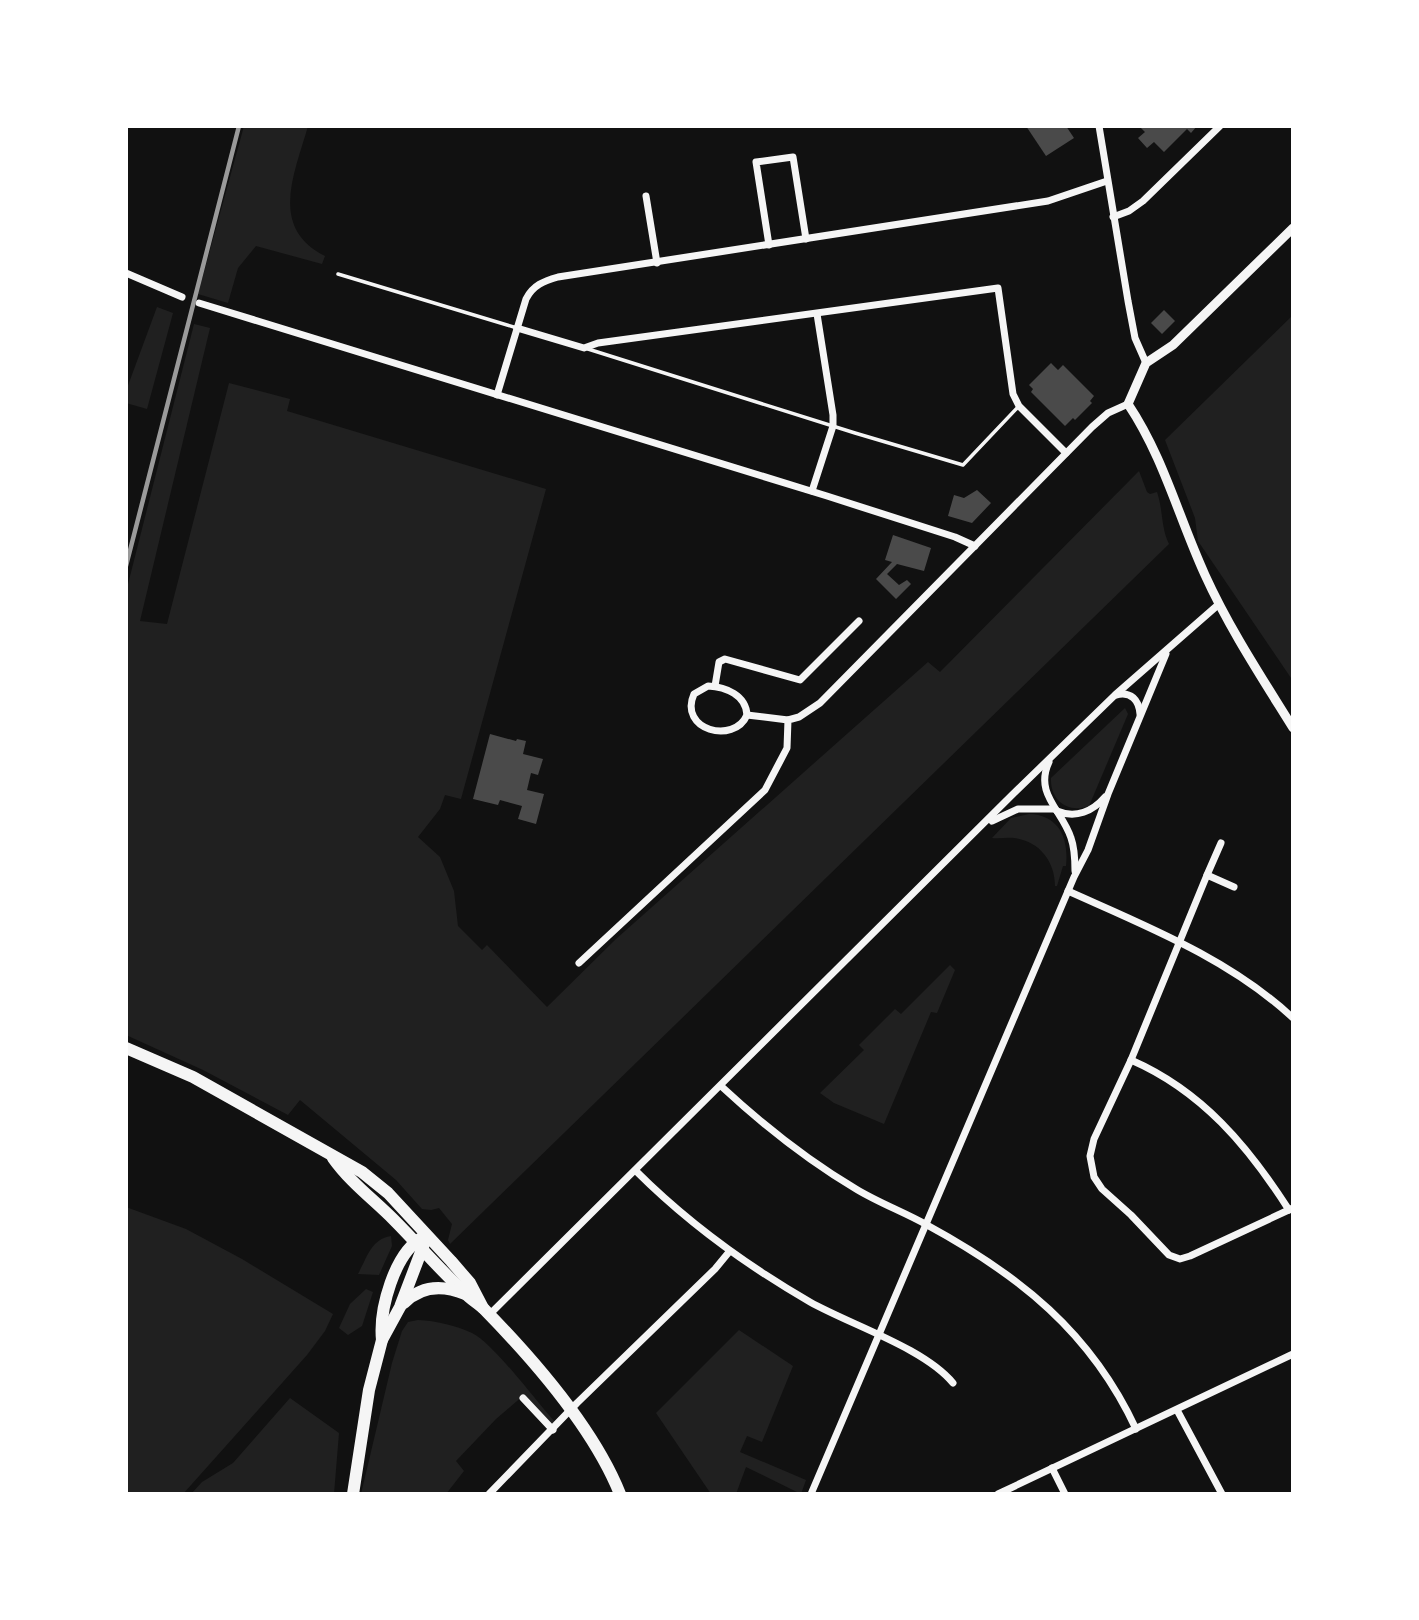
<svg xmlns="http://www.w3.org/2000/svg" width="1419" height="1620" font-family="Inter,sans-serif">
	<rect width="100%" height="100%" fill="#111"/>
	<g fill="#202020">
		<path d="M 244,126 L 308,126 C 295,173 268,227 325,256 L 322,264 L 256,246 L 238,268 L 228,303 L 198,294 Z"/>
		<path d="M 157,307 L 173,313 L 147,409 L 126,403 L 126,391 Z"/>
		<path d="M 1293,315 L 1293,681 L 1198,541 L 1195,518 L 1165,440 Z"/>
		<path d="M 194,324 L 210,328 L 140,621 L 167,624 L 229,383 L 290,399 L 287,411 L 546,489 L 461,799 L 445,795 L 440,809 L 418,837 L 440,857 L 454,891 L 458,926 L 482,950 L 487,945 L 547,1007 L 616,939 L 928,662 L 940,672 L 1139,471 L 1147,492 L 1150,494 L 1157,492 C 1163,509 1161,528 1169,544 L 450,1244 L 448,1240 L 452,1224 L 439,1208 L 431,1210 L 422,1209 L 396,1180 L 300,1100 L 288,1115 L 203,1070 L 126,1035 L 126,592 Z"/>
		<path d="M 1125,708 L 1128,714 L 1089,806 C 1067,814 1050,800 1051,778 Z"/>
		<path d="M 1029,814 C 1059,815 1069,838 1066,866 L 1063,866 L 1057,886 L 1055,886 C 1055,861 1039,841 1014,838 C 1007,837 999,839 992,838 L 1011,818 Z"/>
		<path d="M 950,965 L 955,970 L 937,1013 L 931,1012 L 884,1124 L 834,1103 L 820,1093 L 864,1050 L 859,1045 L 895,1009 L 901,1014 Z"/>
		<path d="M 126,1207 L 186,1229 L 242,1259 L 333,1314 L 325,1331 L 307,1355 L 183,1494 L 126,1494 Z"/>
		<path d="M 391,1236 L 392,1246 L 379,1275 L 358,1274 C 367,1258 371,1239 391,1236 Z"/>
		<path d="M 366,1289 L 373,1292 L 362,1326 L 348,1335 L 339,1328 L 350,1304 Z"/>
		<path d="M 418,1320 C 436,1321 455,1325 472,1333 C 494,1344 536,1401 555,1422 L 552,1425 L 524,1395 L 496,1419 L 456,1461 L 464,1471 L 446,1494 L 361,1494 L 392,1363 L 402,1331 L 408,1322 Z"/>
		<path d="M 739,1330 L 793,1366 L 762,1442 L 747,1436 L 740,1452 L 806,1480 L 801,1494 L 746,1467 L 736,1494 L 711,1494 L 656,1413 Z"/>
		<path d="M 290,1398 L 339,1433 L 334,1494 L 191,1494 L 202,1482 L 233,1463 Z"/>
	</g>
	<g fill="#4a4a4a">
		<path d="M 1026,126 L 1066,126 L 1074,138 L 1046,156 Z"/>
		<path d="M 1139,126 L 1197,126 L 1191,133 L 1187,129 L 1164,152 L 1154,142 L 1147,148 L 1138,138 L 1145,132 Z"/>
		<path d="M 1164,310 L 1175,321 L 1162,334 L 1151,323 Z"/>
		<path d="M 1051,363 L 1058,370 L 1063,365 L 1094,396 L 1090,401 L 1092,403 L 1075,420 L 1073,418 L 1065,426 L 1031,392 L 1033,389 L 1029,385 Z"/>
		<path d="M 977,490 L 991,503 L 972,523 L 948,516 L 954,495 L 964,498 Z"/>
		<path d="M 893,535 L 931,548 L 924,571 L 897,564 L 887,574 L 899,585 L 907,580 L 911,584 L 896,599 L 876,579 L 892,562 L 885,560 Z"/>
		<path d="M 490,734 L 516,741 L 517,739 L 526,741 L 523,754 L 543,759 L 538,775 L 531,773 L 527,790 L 544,794 L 536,824 L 518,819 L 522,806 L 500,800 L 498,805 L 473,799 Z"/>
	</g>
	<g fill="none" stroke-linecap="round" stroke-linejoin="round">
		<g stroke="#f5f5f5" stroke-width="3.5">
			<path d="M 338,274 L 517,328"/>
			<path d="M 588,349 L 855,433 L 963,465 L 1019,406"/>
		</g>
		<g stroke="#f5f5f5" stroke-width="7">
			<path d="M 1099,126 L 1128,301 L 1135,338 L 1146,363"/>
			<path d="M 646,196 L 657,263"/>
			<path d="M 1113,217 L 1129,211 L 1143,201 L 1220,126"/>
			<path d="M 769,245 L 756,162 L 793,157 L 806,239"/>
			<path d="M 126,273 L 182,297"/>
			<path d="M 199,303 L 827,496 L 955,537 L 975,546"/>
			<path d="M 517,328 L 584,348 L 598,343 L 998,288 L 1013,394 L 1019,406 L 1066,453"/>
			<path d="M 497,395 L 526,299 C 533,285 544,281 558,277 L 1048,201 L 1107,181"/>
			<path d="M 812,491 L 833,426 L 833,415 L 817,314"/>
			<path d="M 708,686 C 726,687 746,695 747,715 C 734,745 678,730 694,694 Z"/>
			<path d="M 715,686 L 719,662 L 725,659 L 800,680 L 859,621"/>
			<path d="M 1116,695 C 1131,691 1139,700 1140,714"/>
			<path d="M 747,715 L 788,720"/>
			<path d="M 1049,762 C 1034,794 1062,810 1071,838 C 1075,849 1075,860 1075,871"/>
			<path d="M 1057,811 C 1076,819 1093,811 1105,797"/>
			<path d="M 992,821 L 1018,809 L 1055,809"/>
			<path d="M 1221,843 L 1207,875 L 1234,887"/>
			<path d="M 1207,875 L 1131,1060 L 1094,1139 L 1090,1156 L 1094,1177 L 1102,1189 L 1131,1215 L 1169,1255 L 1180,1259 L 1190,1256 L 1293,1208"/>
			<path d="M 1068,891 C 1146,926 1230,959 1293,1018"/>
			<path d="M 579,963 L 765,790 L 787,748 L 788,720 L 799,717 L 820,703 L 1092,427 L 1108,413 L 1128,404"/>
			<path d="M 1131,1060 C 1202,1091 1248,1146 1289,1210"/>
			<path d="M 721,1086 C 763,1125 807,1160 856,1189 C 879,1203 904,1212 927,1225 C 1019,1275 1091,1332 1136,1429"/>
			<path d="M 636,1171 C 688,1223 746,1265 810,1302 C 851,1325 924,1348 953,1383"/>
			<path d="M 489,1315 L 1012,795 L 1115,695 L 1219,604"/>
			<path d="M 523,1398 L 553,1430"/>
			<path d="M 1177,1410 L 1222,1494"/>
			<path d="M 1052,1468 L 1065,1494"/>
			<path d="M 489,1494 L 577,1403 L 715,1269 L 729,1252"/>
			<path d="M 811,1494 L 1074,877 L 1088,850 L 1108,794 L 1166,654"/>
			<path d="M 998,1494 L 1293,1354"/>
		</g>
		<path stroke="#f5f5f5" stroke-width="9" d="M 1293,228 L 1173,345 L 1146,363 L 1128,404 C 1164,458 1178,516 1205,575 C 1229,628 1262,678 1293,728"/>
		<g stroke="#f5f5f5" stroke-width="12">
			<path d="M 126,1048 L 193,1077 L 362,1172 L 388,1193 L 451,1261 L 470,1283 L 483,1308"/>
			<path d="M 333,1158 C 350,1182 373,1199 393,1219 C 417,1243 439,1269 464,1292 C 470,1299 478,1303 484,1309 C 533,1359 594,1429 620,1494"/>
			<path d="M 404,1303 C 422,1285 443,1285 465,1294"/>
			<path d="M 382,1340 C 379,1310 394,1253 423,1237"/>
			<path d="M 353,1494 L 369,1390 L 382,1340 L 400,1307 L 424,1244"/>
		</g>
		<path stroke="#9a9a9a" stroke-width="4.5" d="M 126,566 L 239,126"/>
	</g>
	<rect width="1419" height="1620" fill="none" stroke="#ffffff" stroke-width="256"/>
</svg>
